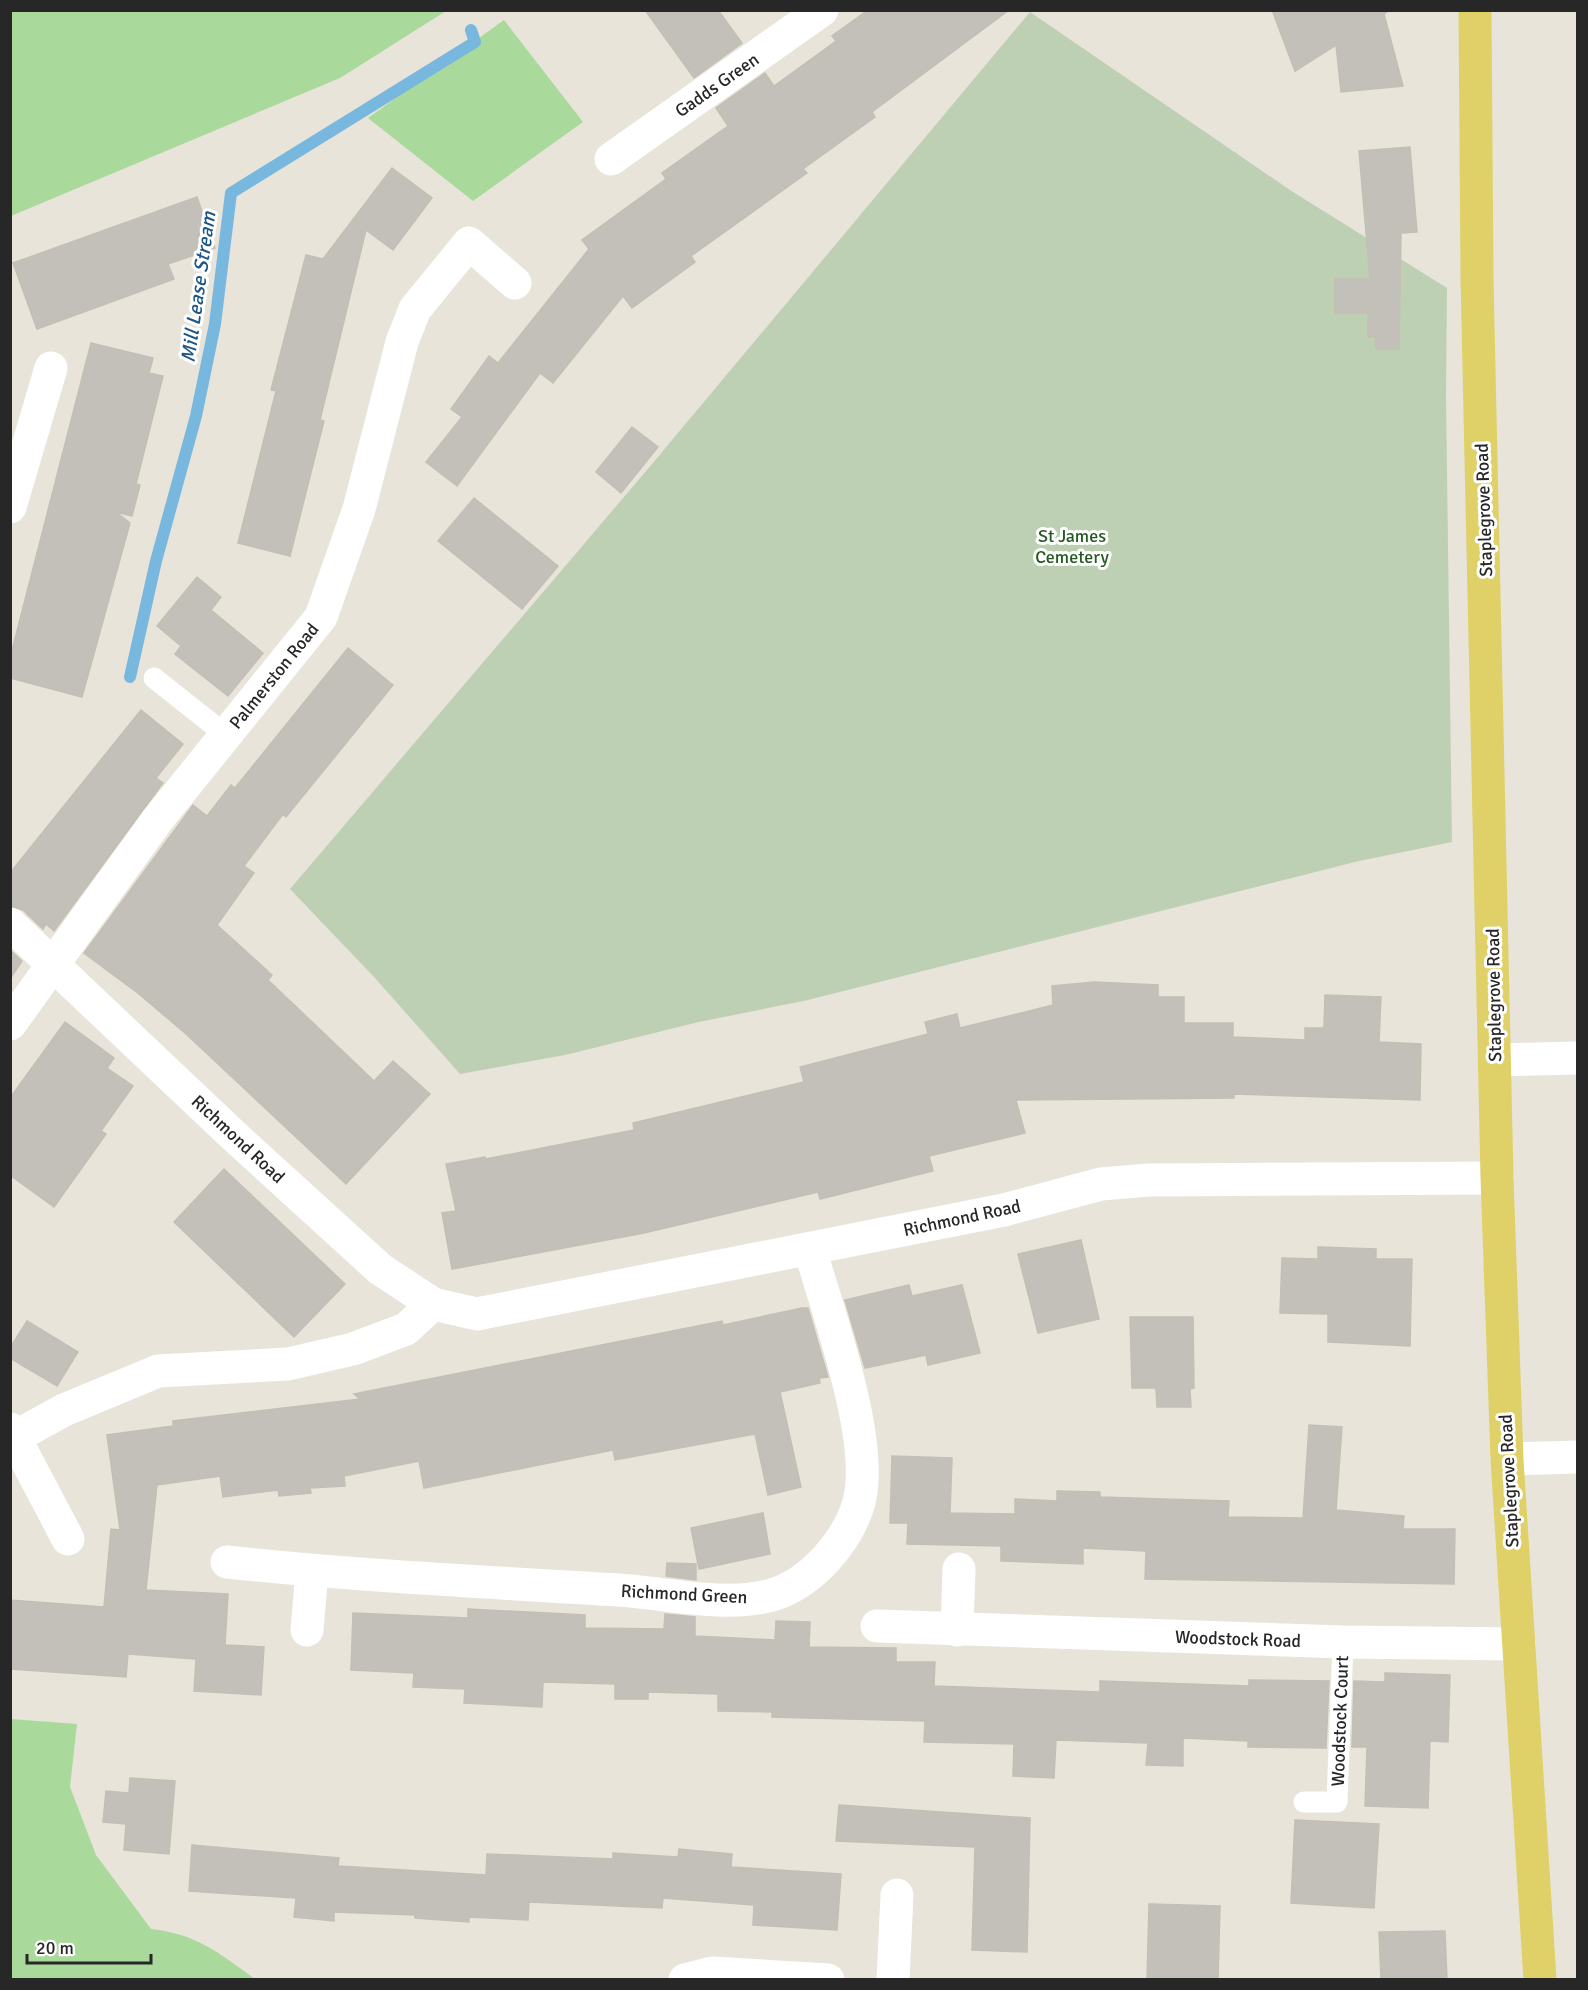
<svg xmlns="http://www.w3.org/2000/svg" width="1588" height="1990" font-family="Signika,sans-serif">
	<rect width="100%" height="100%" fill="#e8e4da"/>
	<g fill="#aad99c">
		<path d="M 11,10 L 446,10 L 446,11 L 340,78 L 11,216 Z"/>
		<path d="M 504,20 L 583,122 L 473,201 L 368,118 Z"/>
		<path d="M 11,1719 L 77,1724 L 70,1787 L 96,1855 L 151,1929 C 197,1934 219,1953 255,1979 L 11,1979 Z"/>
	</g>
	<path fill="#bed0b3" d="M 1030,12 L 1293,192 L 1447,288 L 1446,395 L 1452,842 L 1359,861 L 808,1000 L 699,1022 L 565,1055 L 460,1074 L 375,978 L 290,889 L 647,470 Z"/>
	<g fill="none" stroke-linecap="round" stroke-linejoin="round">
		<path stroke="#78b8df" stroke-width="12" d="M 130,677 L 156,561 L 196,416 L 215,324 L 231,193 L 475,42 L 471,30"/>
	</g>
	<g fill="#c3c0ba" stroke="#c3bfb4" stroke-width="1.5">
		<path d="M 645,10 L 718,10 L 742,43 L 694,78 Z"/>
		<path d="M 868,10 L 1009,10 L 872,112 L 875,117 L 803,169 L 807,173 L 691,256 L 695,262 L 632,308 L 623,296 L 553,383 L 540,373 L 457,486 L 426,462 L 462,417 L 451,409 L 489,356 L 498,363 L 589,249 L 582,240 L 666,179 L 662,173 L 728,126 L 716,108 L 765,73 L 774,86 L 836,41 L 832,36 Z"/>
		<path d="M 1272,10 L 1390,10 L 1384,14 L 1403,86 L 1341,92 L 1336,45 L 1295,71 Z"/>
		<path d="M 1410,147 L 1417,232 L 1401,233 L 1399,349 L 1376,349 L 1375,337 L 1368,337 L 1368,313 L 1335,313 L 1335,279 L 1370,279 L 1359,151 Z"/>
		<path d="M 392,168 L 432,198 L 393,250 L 366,230 L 320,420 L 324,421 L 290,556 L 238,543 L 276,391 L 271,390 L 306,255 L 323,259 Z"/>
		<path d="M 197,197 L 215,248 L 168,264 L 174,279 L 37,329 L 13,263 Z"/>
		<path d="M 91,343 L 153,358 L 149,373 L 163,376 L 136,484 L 140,485 L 132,516 L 116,512 L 130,523 L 82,697 L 10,678 L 10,658 Z"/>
		<path d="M 632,427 L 658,447 L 621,493 L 596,472 Z"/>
		<path d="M 474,498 L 558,566 L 522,609 L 438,541 Z"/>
		<path d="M 197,577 L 221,597 L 211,610 L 263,653 L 228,696 L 175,654 L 181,646 L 157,626 Z"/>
		<path d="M 348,648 L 393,685 L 286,817 L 283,814 L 244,866 L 254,873 L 217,925 L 272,975 L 268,980 L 374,1081 L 393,1061 L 430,1094 L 346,1184 L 185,1033 L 139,994 L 84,953 L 193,805 L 207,816 L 231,785 L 235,788 Z"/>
		<path d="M 141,710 L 183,744 L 156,778 L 163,783 L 54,931 L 46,924 L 43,929 L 23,910 L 10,906 L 10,873 Z"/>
		<path d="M 10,950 L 22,961 L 10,979 Z"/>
		<path d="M 1094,982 L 1158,985 L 1158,997 L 1184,997 L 1184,1023 L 1233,1023 L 1233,1037 L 1305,1040 L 1305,1028 L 1324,1028 L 1325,995 L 1381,997 L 1379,1042 L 1421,1044 L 1420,1100 L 1234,1094 L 1234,1098 L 1016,1100 L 1025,1133 L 929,1156 L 933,1171 L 820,1199 L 818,1192 L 644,1233 L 452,1269 L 442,1213 L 456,1211 L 446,1164 L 485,1157 L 486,1159 L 634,1130 L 633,1123 L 804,1082 L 800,1067 L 928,1034 L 925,1022 L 957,1014 L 960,1028 L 1053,1005 L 1052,986 Z"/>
		<path d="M 65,1022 L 114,1058 L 107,1068 L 133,1086 L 101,1131 L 106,1134 L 54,1207 L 10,1175 L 10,1098 Z"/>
		<path d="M 224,1169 L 345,1284 L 294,1337 L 174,1222 Z"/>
		<path d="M 1081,1240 L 1099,1319 L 1038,1333 L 1018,1254 Z"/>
		<path d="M 1318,1247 L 1376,1249 L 1376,1259 L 1412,1259 L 1410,1346 L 1328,1342 L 1328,1314 L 1280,1313 L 1282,1258 L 1318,1259 Z"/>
		<path d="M 909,1285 L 912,1296 L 962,1285 L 980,1353 L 928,1365 L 926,1355 L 865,1368 L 845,1300 Z"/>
		<path d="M 802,1308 L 808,1308 L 828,1377 L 819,1378 L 820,1383 L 780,1392 L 801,1487 L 768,1495 L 755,1434 L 615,1460 L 613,1450 L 424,1488 L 419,1461 L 344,1476 L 345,1486 L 310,1488 L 311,1493 L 279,1496 L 278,1490 L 223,1497 L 220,1476 L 157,1485 L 146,1590 L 228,1594 L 225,1645 L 264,1647 L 261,1695 L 194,1691 L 196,1659 L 128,1654 L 126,1677 L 10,1669 L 10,1600 L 104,1607 L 111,1529 L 120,1530 L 107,1435 L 173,1426 L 173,1421 L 360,1399 L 354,1394 L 722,1321 L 723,1325 Z"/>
		<path d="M 1130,1317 L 1193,1317 L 1194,1388 L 1190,1389 L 1191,1407 L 1157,1407 L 1156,1388 L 1132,1388 Z"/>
		<path d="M 27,1321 L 78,1352 L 57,1386 L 10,1358 L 10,1348 Z"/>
		<path d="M 1309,1425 L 1342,1427 L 1336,1510 L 1404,1516 L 1403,1529 L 1455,1529 L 1454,1584 L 1145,1579 L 1146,1551 L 1083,1548 L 1083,1564 L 1001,1561 L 1001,1546 L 907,1544 L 908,1523 L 890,1523 L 892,1456 L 952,1458 L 950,1513 L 1015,1514 L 1015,1499 L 1057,1501 L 1057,1491 L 1100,1492 L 1100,1497 L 1229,1501 L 1228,1517 L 1303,1518 Z"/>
		<path d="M 763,1513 L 770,1554 L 699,1569 L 691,1528 Z"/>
		<path d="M 667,1563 L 696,1564 L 696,1580 L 666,1576 Z"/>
		<path d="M 468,1609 L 585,1615 L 585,1628 L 664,1629 L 665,1614 L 695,1617 L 695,1636 L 775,1640 L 776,1621 L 810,1622 L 809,1647 L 896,1648 L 896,1662 L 935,1662 L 934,1686 L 1100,1692 L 1100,1681 L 1249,1686 L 1249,1680 L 1329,1681 L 1326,1748 L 1248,1747 L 1248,1741 L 1183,1738 L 1183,1766 L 1146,1765 L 1148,1743 L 1056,1740 L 1054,1778 L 1013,1776 L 1014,1744 L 924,1742 L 925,1721 L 772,1717 L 772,1712 L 718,1711 L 718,1694 L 648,1692 L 648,1699 L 615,1699 L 615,1684 L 543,1682 L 542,1707 L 464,1703 L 465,1689 L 413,1687 L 414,1673 L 351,1670 L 353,1613 L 468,1618 Z"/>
		<path d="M 1385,1673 L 1450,1675 L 1448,1742 L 1430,1741 L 1428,1808 L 1365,1806 L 1367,1747 L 1352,1747 L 1354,1681 L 1385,1682 Z"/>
		<path d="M 130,1778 L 175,1781 L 169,1854 L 124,1850 L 126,1824 L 103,1822 L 106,1791 L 129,1793 Z"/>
		<path d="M 839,1805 L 1030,1818 L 1027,1952 L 972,1950 L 975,1847 L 836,1841 Z"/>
		<path d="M 1295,1820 L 1379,1824 L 1374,1908 L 1291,1903 Z"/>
		<path d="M 192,1845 L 339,1858 L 338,1866 L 486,1875 L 487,1854 L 613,1859 L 613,1853 L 678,1857 L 679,1849 L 732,1854 L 731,1867 L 841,1874 L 837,1930 L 753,1925 L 754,1905 L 663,1898 L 662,1908 L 529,1902 L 528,1920 L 469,1917 L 469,1922 L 415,1918 L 415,1915 L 334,1912 L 334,1921 L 294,1917 L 296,1898 L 189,1891 Z"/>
		<path d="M 1149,1904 L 1220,1906 L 1218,1980 L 1147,1980 Z"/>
		<path d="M 1445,1931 L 1447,1980 L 1381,1980 L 1379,1932 Z"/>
	</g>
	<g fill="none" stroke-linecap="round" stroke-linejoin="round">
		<g stroke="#fff" stroke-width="21">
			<path d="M 154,678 L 226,735"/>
			<path d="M 1304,1802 L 1337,1802 L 1343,1642"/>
		</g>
		<g stroke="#fff" stroke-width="33">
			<path d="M 611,159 L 822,10"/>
			<path d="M 10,507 L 51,368"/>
			<path d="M 10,924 L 234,1136 L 380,1269 L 433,1304 L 477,1314 L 1004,1210 L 1101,1184 L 1149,1180 L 1497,1178"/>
			<path d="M 10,1024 L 158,819 L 321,617 L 359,509 L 402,342 L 415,309 L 469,243 L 515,283"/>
			<path d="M 1496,1060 L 1578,1058"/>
			<path d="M 10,1429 L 68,1539"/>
			<path d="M 15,1437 L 64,1410 L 158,1371 L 288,1364 L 353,1349 L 406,1329 L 433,1304"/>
			<path d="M 1507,1459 L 1578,1457"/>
			<path d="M 227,1562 C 357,1576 487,1582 618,1590 C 666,1593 726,1608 772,1595 C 812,1583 848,1541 859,1502 C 875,1440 828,1313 810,1249"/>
			<path d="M 877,1626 L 1343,1642 L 1519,1644"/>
			<path d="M 307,1630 L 312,1571"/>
			<path d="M 957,1630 L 959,1569"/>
			<path d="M 685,1980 L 712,1973 L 828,1980"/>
			<path d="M 893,1980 L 897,1895"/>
		</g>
		<path stroke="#dfd168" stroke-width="33" d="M 1475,10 L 1477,279 L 1497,1178 L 1507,1459 L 1540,1980"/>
	</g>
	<g text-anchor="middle" stroke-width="6" stroke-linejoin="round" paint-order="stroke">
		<g font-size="18" fill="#272727" stroke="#fff">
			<text transform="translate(717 85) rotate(-35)" y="6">Gadds Green</text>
			<text transform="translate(1484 510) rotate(-92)" y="6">Staplegrove Road</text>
			<text transform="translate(274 676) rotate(-51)" y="6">Palmerston Road</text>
			<text transform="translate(1494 995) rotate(-91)" y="6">Staplegrove Road</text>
			<text transform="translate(238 1139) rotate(43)" y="6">Richmond Road</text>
			<text transform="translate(962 1218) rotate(-12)" y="6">Richmond Road</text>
			<text transform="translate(1509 1481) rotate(-93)" y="6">Staplegrove Road</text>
			<text transform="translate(684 1594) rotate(3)" y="6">Richmond Green</text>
			<text transform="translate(1238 1639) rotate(2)" y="6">Woodstock Road</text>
			<text transform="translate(1340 1721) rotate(-88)" y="6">Woodstock Court</text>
		</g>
		<g font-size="18" fill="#265a21" stroke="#fff">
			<text x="1072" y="542">St James<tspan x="1072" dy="21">Cemetery</tspan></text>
		</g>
		<g font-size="20" font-style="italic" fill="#1c5686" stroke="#fff">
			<text transform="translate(198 287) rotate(-82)" y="7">Mill Lease Stream</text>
		</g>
	</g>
	<rect width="1588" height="1990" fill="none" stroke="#272727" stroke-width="24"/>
	<path d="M27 1954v9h124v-9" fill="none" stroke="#272727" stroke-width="3"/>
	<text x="36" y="1954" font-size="18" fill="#272727" stroke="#ffffff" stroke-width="4.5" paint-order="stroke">20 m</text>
</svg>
